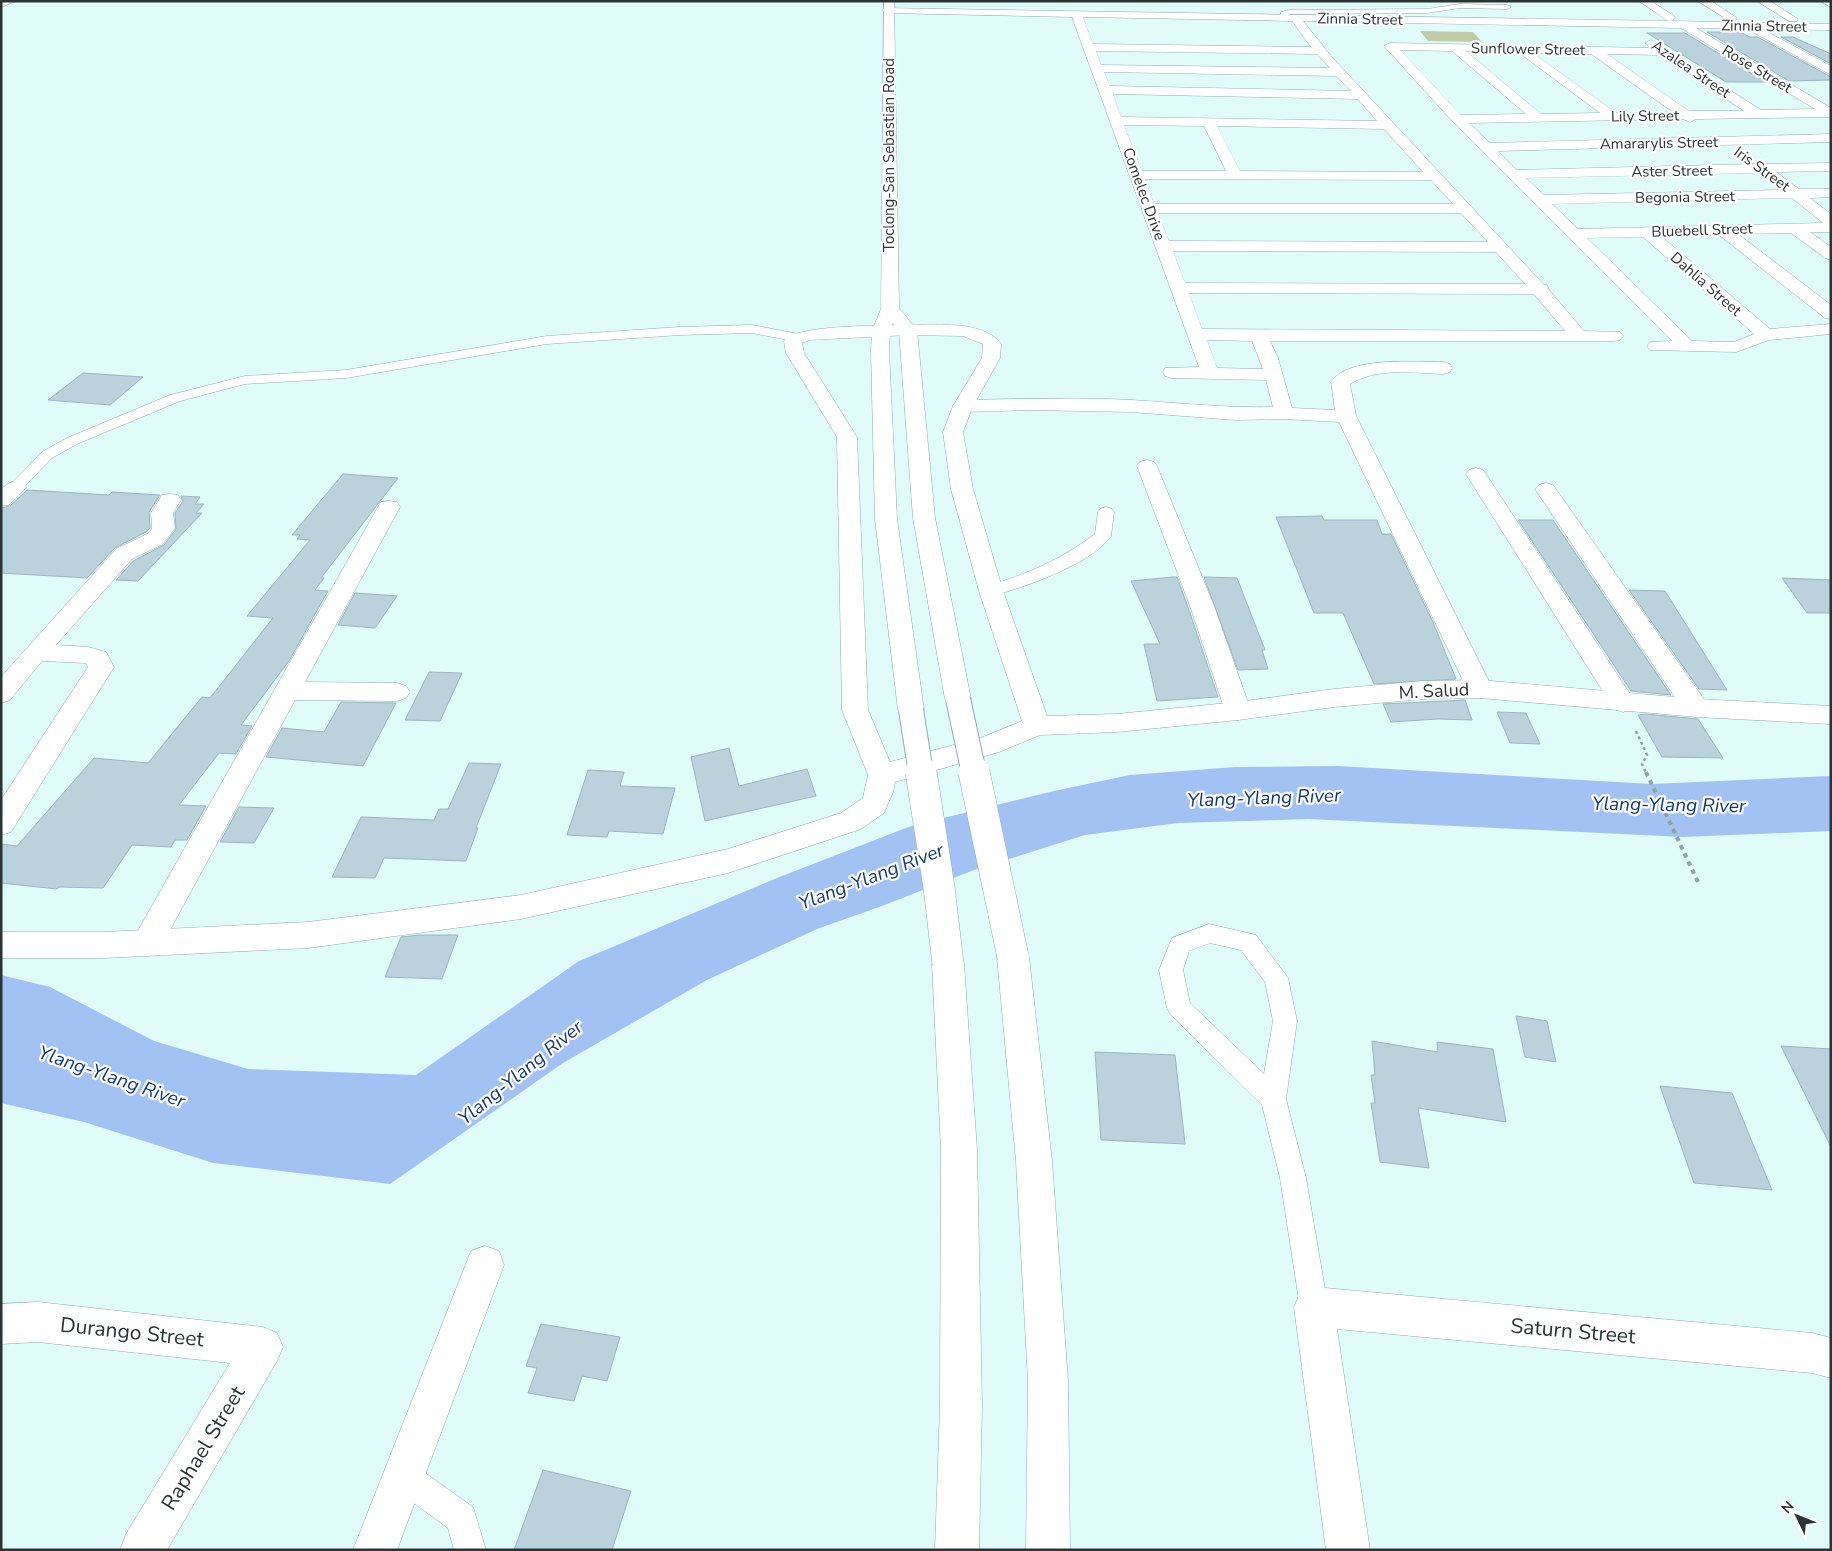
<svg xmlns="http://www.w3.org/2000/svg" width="1832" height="1551" font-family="'Nunito Sans',sans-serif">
	<rect width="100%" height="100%" fill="#dffcf9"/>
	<path fill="#c0cba8" d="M 1420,31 L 1473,32 L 1482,42 L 1428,41 Z"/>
	<path fill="#a2c2f3" d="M 1338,766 L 1652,784 L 1831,776 L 1831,831 L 1683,837 L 1309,819 L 1178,823 L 1085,835 L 974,870 L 882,906 L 817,929 L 707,980 L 563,1063 L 390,1184 L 213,1163 L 84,1122 L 1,1103 L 1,975 L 50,987 L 154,1041 L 248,1069 L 416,1075 L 579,961 L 777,878 L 911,826 L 1054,791 L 1130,775 L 1235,767 Z"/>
	<g fill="#b9d2dc" stroke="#9cb4be">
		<path d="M 1707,32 L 1740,32 L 1750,37 L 1758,37 L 1831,77 L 1831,80 L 1789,81 Z"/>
		<path d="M 1647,33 L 1685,33 L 1766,82 L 1726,82 Z"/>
		<path d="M 1781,37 L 1793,37 L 1831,54 L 1831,64 Z"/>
		<path d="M 83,373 L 143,377 L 110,405 L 48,400 Z"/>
		<path d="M 343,474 L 398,478 L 321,578 L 324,578 L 315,590 L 328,591 L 289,661 L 241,725 L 252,726 L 236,754 L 219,753 L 179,805 L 206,806 L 187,840 L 175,840 L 171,847 L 132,845 L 103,888 L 59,887 L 57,889 L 1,883 L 1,844 L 17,846 L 94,758 L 148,763 L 202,697 L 210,698 L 273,618 L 247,616 L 310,540 L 297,539 L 300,535 L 292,535 Z"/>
		<path d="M 27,490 L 109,495 L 112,492 L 160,495 L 149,512 L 150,528 L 146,532 L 115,548 L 87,578 L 1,573 L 1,508 L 10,506 Z"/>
		<path d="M 181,496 L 200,497 L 195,504 L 204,504 L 196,513 L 202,513 L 138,581 L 116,580 L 133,561 L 164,545 L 176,529 L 175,513 L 183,501 Z"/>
		<path d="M 1322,516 L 1324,520 L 1377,520 L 1382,534 L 1391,534 L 1433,622 L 1456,679 L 1374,684 L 1343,613 L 1314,613 L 1276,517 Z"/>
		<path d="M 1518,520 L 1553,520 L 1671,695 L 1631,691 Z"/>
		<path d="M 1173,577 L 1177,577 L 1188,607 L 1218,697 L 1157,701 L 1144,644 L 1160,644 L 1131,581 Z"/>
		<path d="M 1204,577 L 1237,578 L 1265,650 L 1262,650 L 1268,669 L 1238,670 Z"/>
		<path d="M 1782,578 L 1831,580 L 1831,613 L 1807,613 Z"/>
		<path d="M 1629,590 L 1665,591 L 1727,690 L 1699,689 Z"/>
		<path d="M 355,593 L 397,596 L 375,628 L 338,625 Z"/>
		<path d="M 429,672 L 462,673 L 440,721 L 405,720 Z"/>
		<path d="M 1465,700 L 1472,720 L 1438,719 L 1391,722 L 1383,704 Z"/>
		<path d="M 341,702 L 396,703 L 363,766 L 266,757 L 282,728 L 324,732 Z"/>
		<path d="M 1497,712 L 1526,713 L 1540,744 L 1510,743 Z"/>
		<path d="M 1646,714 L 1698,719 L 1723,758 L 1662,757 L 1638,715 Z"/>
		<path d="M 729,748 L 739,786 L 807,769 L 816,796 L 705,821 L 691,757 Z"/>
		<path d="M 469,763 L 501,764 L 476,828 L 478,828 L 466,861 L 384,858 L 375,878 L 332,877 L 361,817 L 434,820 L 439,809 L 448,809 Z"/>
		<path d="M 588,770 L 624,772 L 620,786 L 675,788 L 663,834 L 609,831 L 607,837 L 567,835 Z"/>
		<path d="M 239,807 L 274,808 L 254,843 L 220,842 Z"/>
		<path d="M 420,935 L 458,935 L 442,979 L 385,977 L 401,937 Z"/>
		<path d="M 1516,1016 L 1547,1021 L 1556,1062 L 1525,1057 Z"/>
		<path d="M 1372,1041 L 1438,1052 L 1437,1042 L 1493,1049 L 1506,1122 L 1418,1108 L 1429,1168 L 1380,1162 L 1371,1103 L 1375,1103 L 1371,1075 L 1375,1075 Z"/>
		<path d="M 1781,1046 L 1831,1049 L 1831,1147 Z"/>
		<path d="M 1095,1052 L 1175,1055 L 1185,1144 L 1101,1140 Z"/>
		<path d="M 1660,1086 L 1732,1093 L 1772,1190 L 1694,1183 Z"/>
		<path d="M 541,1324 L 620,1337 L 607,1381 L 582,1376 L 574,1401 L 528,1393 L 537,1368 L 526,1366 Z"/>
		<path d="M 543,1470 L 631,1491 L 612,1550 L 514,1550 Z"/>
	</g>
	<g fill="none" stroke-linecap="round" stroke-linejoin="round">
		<g stroke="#91acaa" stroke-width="1">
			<g id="service">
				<path d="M 1460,4 L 1507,5 L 1511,7 L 1507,9 L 1460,8 L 1427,13 L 1290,14 L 1287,20 L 1280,18 L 1281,12 L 1289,10 L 1427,9 Z"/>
				<path d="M 752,325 L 804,335 L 805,338 L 799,342 L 752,333 L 680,335 L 547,344 L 346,378 L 245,384 L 180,401 L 77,444 L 52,458 L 21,490 L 11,490 L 8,487 L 42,452 L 67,438 L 170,395 L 245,376 L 346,370 L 547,336 L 680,327 Z"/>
				<path d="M 1106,507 L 1112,509 L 1114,512 L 1111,536 C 1092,564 1023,588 991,596 L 985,595 L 982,591 L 985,587 C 1029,573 1057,562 1095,534 L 1098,512 L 1100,509 Z"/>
				<path d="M 1209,924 L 1256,935 L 1288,978 L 1297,1021 L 1286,1099 L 1306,1178 L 1328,1307 L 1324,1317 L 1314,1321 L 1304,1317 L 1300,1307 L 1280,1178 L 1262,1105 L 1171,1015 L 1167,1008 L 1159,970 L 1172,938 ZM 1210,943 L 1241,950 L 1265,982 L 1273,1021 L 1264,1074 L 1190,1003 L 1183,970 L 1189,951 Z"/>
				<path d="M 403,1460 L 414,1465 L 473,1507 L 486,1550 L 454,1550 L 448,1528 L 392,1487 L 387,1476 L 392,1465 Z"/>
			</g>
		</g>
		<g stroke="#91acaa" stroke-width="1">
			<g id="minor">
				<path d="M 1,1 L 16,1 L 1,7 Z"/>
				<path d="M 1639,1 L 1651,1 L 1674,16 L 1675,18 L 1671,21 L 1831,24 L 1831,30 L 1762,29 L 1831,66 L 1831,75 L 1747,29 L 1696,28 L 1831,108 L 1831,117 L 1696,119 L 1690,122 L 1683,119 L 1469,123 L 1490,143 L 1831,134 L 1831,142 L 1498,151 L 1517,170 L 1753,164 L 1759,162 L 1766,164 L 1831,163 L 1831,171 L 1776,172 L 1799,189 L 1831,189 L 1831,197 L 1810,198 L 1831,214 L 1831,232 L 1810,232 L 1831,247 L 1831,260 L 1825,258 L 1791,233 L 1738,234 L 1831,305 L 1831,319 L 1825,318 L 1719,235 L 1661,236 L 1770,329 L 1831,324 L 1831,334 L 1769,340 L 1736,352 L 1650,350 L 1647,346 L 1650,342 L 1672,341 L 1453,122 L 1384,46 L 1390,43 L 1651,48 L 1645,43 L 1651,40 L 1761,110 L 1815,109 L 1681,28 L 1303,21 L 1331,56 L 1544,285 L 1547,285 L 1549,290 L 1584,331 L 1620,332 L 1623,336 L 1620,340 L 1614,341 L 1270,341 L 1278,358 L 1292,408 L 1335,410 L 1331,382 C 1348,356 1415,362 1443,362 L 1450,364 L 1452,368 L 1450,372 L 1443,374 C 1412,373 1378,367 1350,384 L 1356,416 L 1493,689 L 1489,695 L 1480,698 L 1471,695 L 1467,689 L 1339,422 L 1284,419 L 1236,420 L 1131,412 L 1031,410 L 963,412 L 956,410 L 953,406 L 956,402 L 963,400 C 1019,399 1075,397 1131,400 C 1179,403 1225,408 1273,407 L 1266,380 L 1172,378 L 1165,376 L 1163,372 L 1165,368 L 1199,367 L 1072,17 L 888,13 L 884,12 L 883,10 L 884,8 L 1668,21 ZM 1083,17 L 1292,21 L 1311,47 L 1093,44 ZM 1400,50 L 1452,51 L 1526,114 L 1461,115 ZM 1096,51 L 1317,54 L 1330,68 L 1101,65 ZM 1466,51 L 1518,52 L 1600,113 L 1541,114 ZM 1533,53 L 1591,54 L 1673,112 L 1616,113 ZM 1607,54 L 1662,55 L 1744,111 L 1689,111 ZM 1104,72 L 1336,76 L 1351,91 L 1110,86 ZM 1113,94 L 1358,99 L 1377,121 L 1121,117 ZM 1124,125 L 1204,126 L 1226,171 L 1142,171 ZM 1217,126 L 1384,129 L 1423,172 L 1240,171 ZM 1759,173 L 1781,190 L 1544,195 L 1526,178 ZM 1145,179 L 1431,180 L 1453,204 L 1154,204 ZM 1792,198 L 1823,223 L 1578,229 L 1552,204 ZM 1158,213 L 1461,213 L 1488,242 L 1169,241 ZM 1643,237 L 1754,334 L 1734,342 L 1692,341 L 1587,238 ZM 1173,251 L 1496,252 L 1525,284 L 1185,283 ZM 1189,293 L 1534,294 L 1565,331 L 1202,329 ZM 1207,340 L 1252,341 L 1263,369 L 1217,368 Z"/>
				<path d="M 1698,1 L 1711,1 L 1737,18 L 1736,20 L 1728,20 Z"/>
				<path d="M 1757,1 L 1770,1 L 1798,19 L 1797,21 L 1789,21 Z"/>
				<path d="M 1820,1 L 1831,1 L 1831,7 Z"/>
				<path d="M 1147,460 L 1154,462 L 1157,466 L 1214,606 L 1251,711 L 1247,717 L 1238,720 L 1229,717 L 1225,711 L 1190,606 L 1137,466 L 1140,462 Z"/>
				<path d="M 1476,468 L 1483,470 L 1486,474 L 1632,697 L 1636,703 L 1632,709 L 1623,712 L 1614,709 L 1466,474 L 1469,470 Z"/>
				<path d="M 16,481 L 23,483 L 27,487 L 9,505 L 1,506 L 1,489 L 9,483 Z"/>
				<path d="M 1546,483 L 1553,485 L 1706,702 L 1710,708 L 1706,714 C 1689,720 1684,709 1674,696 L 1535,489 L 1539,485 Z"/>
				<path d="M 170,494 L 178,495 L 181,500 L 173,513 L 175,528 L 163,544 L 132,559 L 56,645 L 88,647 L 106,652 L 114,667 L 11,832 L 1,835 L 1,800 L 88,667 L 86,663 L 42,661 L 10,700 L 1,703 L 1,677 L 116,549 L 147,534 L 152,529 L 151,513 L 162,495 Z"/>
				<path d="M 389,501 L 397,502 L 400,507 L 305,682 L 397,683 L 406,686 L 410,692 L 406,698 L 397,701 L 295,700 L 158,952 L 147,956 L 136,952 L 131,943 L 136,934 L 378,507 L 381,502 Z"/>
				<path d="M 485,1246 L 499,1251 L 504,1265 L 397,1550 L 353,1550 L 471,1251 Z"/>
				<path d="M 1314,1287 L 1812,1333 L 1831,1338 L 1831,1378 L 1812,1373 L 1337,1329 L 1370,1550 L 1326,1550 L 1294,1307 L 1300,1293 Z"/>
				<path d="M 38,1302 L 263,1327 L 277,1333 L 283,1347 L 277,1361 L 167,1550 L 120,1550 L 126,1534 L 230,1363 L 38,1342 L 1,1344 L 1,1304 Z"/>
			</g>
		</g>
		<g stroke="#91acaa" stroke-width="1">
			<path id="tertiary" d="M 908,325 C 935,325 984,320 1001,344 L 1000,358 L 973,406 L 963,432 L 973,489 L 1003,591 L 1047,716 L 1117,714 L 1238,702 L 1334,689 L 1423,681 L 1480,680 L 1697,699 L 1831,706 L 1831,724 L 1697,717 L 1480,698 L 1423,699 L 1334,707 L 1238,720 L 1117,732 L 1040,735 L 999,752 L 895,782 L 893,792 L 884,813 L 861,829 L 728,873 L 521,919 L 308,948 L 104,958 L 1,958 L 1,932 L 104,932 L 308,922 L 521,895 L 728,849 L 841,813 L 863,798 L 868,775 L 842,710 L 837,437 L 786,353 L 784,341 C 796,324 885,326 908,325 ZM 908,335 L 963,336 L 983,344 L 982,358 L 953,406 L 943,432 L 951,489 L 979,591 L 1022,721 L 983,737 L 890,762 L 868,710 L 857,437 L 804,353 L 802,343 L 810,340 Z"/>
		</g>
		<g stroke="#91acaa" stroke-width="1">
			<g id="secondary">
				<path d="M 884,1 L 894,1 L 899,308 L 917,330 L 935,518 L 971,699 L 967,705 L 958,708 L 949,705 L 945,699 L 913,518 L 899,331 L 893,323 L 890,331 L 889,350 L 897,519 L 924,710 L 920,716 L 911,719 L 902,716 L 898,710 L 875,519 L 871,350 L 872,331 L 881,309 Z"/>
				<path d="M 1013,944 L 1024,948 L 1029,957 L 1052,1161 L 1068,1381 L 1070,1550 L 1026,1550 L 1028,1381 L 1016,1161 L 997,957 L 1002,948 Z"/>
				<path d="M 948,950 L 959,954 L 964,964 L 977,1150 L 982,1406 L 979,1550 L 935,1550 L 940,1406 L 941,1150 L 932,964 L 937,954 Z"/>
			</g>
		</g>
		<path stroke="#8fa4a2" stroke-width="2.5" stroke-dasharray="3 3" stroke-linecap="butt" d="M 1636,731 L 1647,755 L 1642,764 L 1646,773"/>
		<path stroke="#8fa4a2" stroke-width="4" stroke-dasharray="4.5 4.5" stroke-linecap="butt" d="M 1646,772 L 1698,882"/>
		<use href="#service" fill="#fff" fill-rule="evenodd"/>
		<use href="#minor" fill="#fff" fill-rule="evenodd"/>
		<use href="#tertiary" fill="#fff" fill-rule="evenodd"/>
		<use href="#secondary" fill="#fff" fill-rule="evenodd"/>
		<g stroke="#91acaa" stroke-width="26" stroke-linecap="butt">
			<g id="secondary-bridge-far1">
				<path d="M 958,699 L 974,773"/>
				<path d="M 911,710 L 921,773"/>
			</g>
		</g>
		<g stroke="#91acaa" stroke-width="32" stroke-linecap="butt">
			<g id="secondary-bridge">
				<path d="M 921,772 L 939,887 L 948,964"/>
				<path d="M 974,772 L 1013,957"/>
			</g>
		</g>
		<use href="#secondary-bridge-far1" stroke="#fff" stroke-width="24"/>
		<use href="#secondary-bridge" stroke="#fff" stroke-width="31"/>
	</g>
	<g text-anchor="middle" stroke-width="4.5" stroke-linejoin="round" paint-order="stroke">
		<g font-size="15" fill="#293433" stroke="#fff">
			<text transform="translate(1360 19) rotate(1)" y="5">Zinnia Street</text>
			<text transform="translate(1764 26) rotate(1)" y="5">Zinnia Street</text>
			<text transform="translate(1528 49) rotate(1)" y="5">Sunflower Street</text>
			<text transform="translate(1691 69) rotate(34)" y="5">Azalea Street</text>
			<text transform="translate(1757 69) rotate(31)" y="5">Rose Street</text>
			<text transform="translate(1645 116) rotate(-1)" y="5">Lily Street</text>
			<text transform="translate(1659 143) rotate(-1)" y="5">Amararylis Street</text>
			<text transform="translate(889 155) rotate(-90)" y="5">Toclong-San Sebastian Road</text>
			<text transform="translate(1762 169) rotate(36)" y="5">Iris Street</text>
			<text transform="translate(1672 171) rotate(-1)" y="5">Aster Street</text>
			<text transform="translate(1144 194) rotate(70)" y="5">Comelec Drive</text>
			<text transform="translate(1685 197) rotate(-1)" y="5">Begonia Street</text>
			<text transform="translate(1702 230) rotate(-2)" y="5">Bluebell Street</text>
			<text transform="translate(1706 284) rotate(41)" y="5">Dahlia Street</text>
		</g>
		<g font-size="18" fill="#293433" stroke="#fff">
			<text transform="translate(1434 691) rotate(-3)" y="6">M. Salud</text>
		</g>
		<g font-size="19" font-style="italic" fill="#133a73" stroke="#fff">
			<text transform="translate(1264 797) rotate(-2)" y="7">Ylang-Ylang River</text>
			<text transform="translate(1669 804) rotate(1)" y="7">Ylang-Ylang River</text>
			<text transform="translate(871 876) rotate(-21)" y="7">Ylang-Ylang River</text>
			<text transform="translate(520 1072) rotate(-39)" y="7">Ylang-Ylang River</text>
			<text transform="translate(112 1076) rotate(19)" y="7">Ylang-Ylang River</text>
		</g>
		<g font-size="21" fill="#293433" stroke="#fff">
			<text transform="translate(1573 1331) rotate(5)" y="7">Saturn Street</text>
			<text transform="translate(132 1332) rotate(6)" y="7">Durango Street</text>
			<text transform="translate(203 1448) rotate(-59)" y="7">Raphael Street</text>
		</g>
	</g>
	<rect width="1832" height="1551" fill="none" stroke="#293433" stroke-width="5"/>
	<g transform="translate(1797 1516) rotate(313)" stroke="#ffffff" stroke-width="4" paint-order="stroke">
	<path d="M0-4L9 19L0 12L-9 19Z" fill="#293433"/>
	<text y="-8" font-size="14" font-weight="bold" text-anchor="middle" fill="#293433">N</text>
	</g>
</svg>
